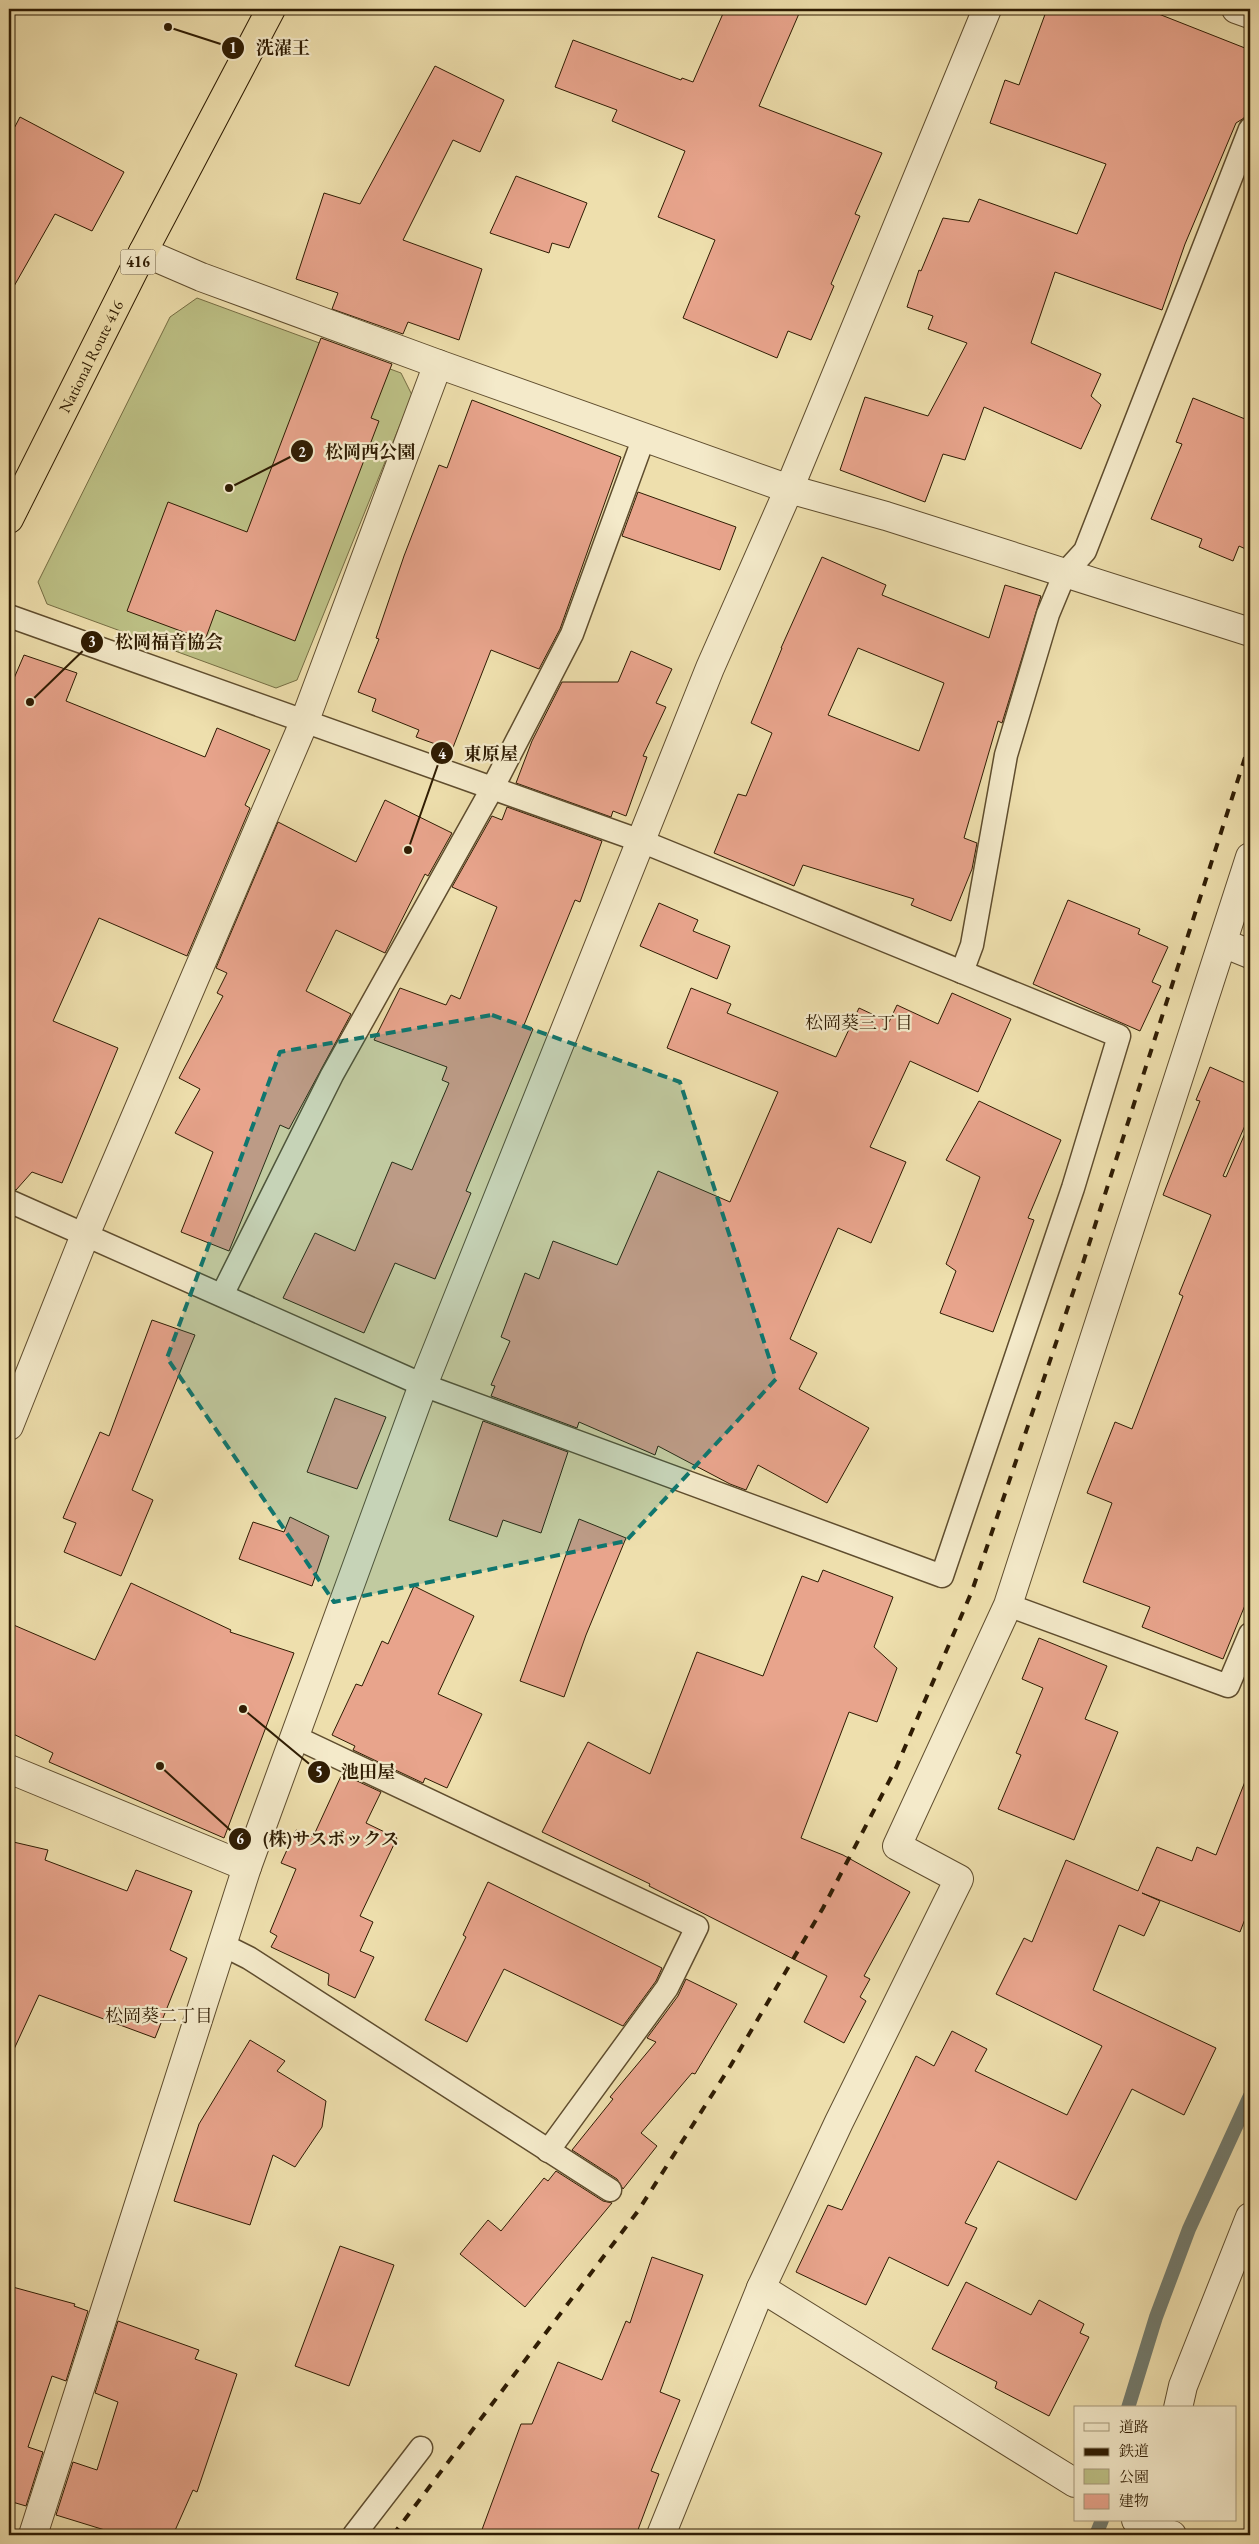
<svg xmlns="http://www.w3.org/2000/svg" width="1259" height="2544" font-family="'EB Garamond','Noto Serif JP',serif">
	<rect width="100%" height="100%" fill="#eedfad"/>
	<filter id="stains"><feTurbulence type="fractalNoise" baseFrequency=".004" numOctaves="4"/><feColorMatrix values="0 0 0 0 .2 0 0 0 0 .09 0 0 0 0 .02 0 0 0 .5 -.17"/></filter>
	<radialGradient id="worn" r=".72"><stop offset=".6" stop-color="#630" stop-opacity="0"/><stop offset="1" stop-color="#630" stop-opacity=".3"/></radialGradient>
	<path fill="#bdc186" stroke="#766e44" d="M 197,298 L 401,373 L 412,395 L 297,680 L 276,688 L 47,604 L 38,582 L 170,317 Z"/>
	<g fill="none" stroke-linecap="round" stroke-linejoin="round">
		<g stroke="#727b6e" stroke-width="14">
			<path d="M 1128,2408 L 1156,2317 L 1189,2229 L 1250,2096"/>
			<path d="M 1096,2535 L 1102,2520"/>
		</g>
	</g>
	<g fill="#e8a48c" stroke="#2f1c03" fill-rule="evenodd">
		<path d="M 725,9 L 801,9 L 759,106 L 882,153 L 855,214 L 860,216 L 831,284 L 834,286 L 811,340 L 788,331 L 777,358 L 683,318 L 715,240 L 658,217 L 685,151 L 612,121 L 617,110 L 555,87 L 573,40 L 681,80 L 682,78 L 693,82 Z"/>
		<path d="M 1047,9 L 1146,9 L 1250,50 L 1250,102 L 1244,118 L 1236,123 L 1185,244 L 1162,310 L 1055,272 L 1031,343 L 1101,374 L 1091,396 L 1101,405 L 1081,449 L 984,407 L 965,460 L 943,454 L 925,502 L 840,470 L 865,397 L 928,416 L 967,343 L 928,329 L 933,316 L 907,307 L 919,270 L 921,271 L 943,218 L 969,222 L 979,199 L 1077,234 L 1106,164 L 990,123 L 1005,80 L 1019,85 Z"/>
		<path d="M 435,66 L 504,100 L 480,152 L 453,140 L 403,240 L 482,269 L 459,340 L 408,322 L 403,334 L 332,309 L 338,293 L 296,279 L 324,193 L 360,204 Z"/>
		<path d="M 20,117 L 124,172 L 92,231 L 55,214 L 9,295 L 9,138 Z"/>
		<path d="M 516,176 L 587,203 L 569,248 L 552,243 L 549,253 L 490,233 Z"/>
		<path d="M 321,338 L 392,364 L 371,418 L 379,421 L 295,641 L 216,610 L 205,640 L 127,611 L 168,502 L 247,532 Z"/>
		<path d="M 1193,398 L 1250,421 L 1250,551 L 1239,546 L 1233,561 L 1199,547 L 1202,539 L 1151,519 L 1182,444 L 1176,442 Z"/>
		<path d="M 472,400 L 621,457 L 560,629 L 539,669 L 491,650 L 452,750 L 416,737 L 419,730 L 372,711 L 376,699 L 358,692 L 379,639 L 376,638 L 404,556 L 439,465 L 447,468 Z"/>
		<path d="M 638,492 L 736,527 L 720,570 L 622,536 Z"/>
		<path d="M 822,557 L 886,585 L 882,595 L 989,638 L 1005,585 L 1041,596 L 1002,723 L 998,721 L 964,838 L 977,843 L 972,869 L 951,921 L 911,905 L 914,899 L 803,865 L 794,886 L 714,853 L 738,794 L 746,796 L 772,733 L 751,723 L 782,648 L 781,648 ZM 858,648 L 944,683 L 919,751 L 828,715 Z"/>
		<path d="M 631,651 L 672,669 L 656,703 L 666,707 L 643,756 L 647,757 L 626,816 L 613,811 L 611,817 L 516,783 L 532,741 L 562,682 L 618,682 Z"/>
		<path d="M 24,655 L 77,673 L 66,701 L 205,757 L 217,728 L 270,750 L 245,805 L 250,808 L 187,956 L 99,918 L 53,1021 L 118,1048 L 62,1183 L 32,1172 L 16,1190 L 9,1188 L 9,690 Z"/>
		<path d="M 385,800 L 452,833 L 428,876 L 425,874 L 385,953 L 336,930 L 306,991 L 351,1014 L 289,1129 L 280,1125 L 229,1251 L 181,1232 L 213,1152 L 175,1133 L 200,1089 L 179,1078 L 223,996 L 217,993 L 227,973 L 216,968 L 278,822 L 356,862 Z"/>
		<path d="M 507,807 L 602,841 L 580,902 L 575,900 L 524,1025 L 533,1029 L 466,1191 L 471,1193 L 435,1279 L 395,1263 L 364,1333 L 283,1298 L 315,1233 L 355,1251 L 392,1162 L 412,1170 L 449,1083 L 442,1080 L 447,1067 L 374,1040 L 400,988 L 446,1005 L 451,995 L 460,999 L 497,907 L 452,887 L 492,816 L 502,820 Z"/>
		<path d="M 1068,900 L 1140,929 L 1138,934 L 1168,947 L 1152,982 L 1161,986 L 1140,1031 L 1033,984 Z"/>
		<path d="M 659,903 L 698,920 L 693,931 L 730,946 L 717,979 L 640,946 Z"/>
		<path d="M 691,988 L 731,1004 L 727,1013 L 836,1057 L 859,1008 L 889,1022 L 897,1005 L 938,1024 L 952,993 L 1011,1019 L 978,1092 L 910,1061 L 870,1147 L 906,1162 L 871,1243 L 838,1228 L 790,1339 L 817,1353 L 799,1389 L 869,1428 L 827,1503 L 758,1465 L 746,1490 L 730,1484 L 658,1446 L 655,1455 L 579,1422 L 577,1428 L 491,1396 L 495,1386 L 491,1385 L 510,1341 L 501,1337 L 525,1273 L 539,1279 L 553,1241 L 617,1265 L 658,1171 L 730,1202 L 778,1092 L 667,1048 Z"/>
		<path d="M 1210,1067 L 1250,1085 L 1250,1114 L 1223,1176 L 1226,1177 L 1250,1122 L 1250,1593 L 1223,1659 L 1142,1627 L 1150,1607 L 1083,1582 L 1112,1503 L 1087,1493 L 1115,1422 L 1132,1429 L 1183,1296 L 1179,1294 L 1211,1215 L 1163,1195 L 1200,1101 L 1196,1100 Z"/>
		<path d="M 979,1101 L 1061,1140 L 1028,1218 L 1034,1220 L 993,1332 L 940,1313 L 956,1271 L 946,1264 L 980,1177 L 946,1160 Z"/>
		<path d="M 152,1320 L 195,1335 L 132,1490 L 153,1500 L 121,1576 L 64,1552 L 76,1523 L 63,1518 L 100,1432 L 109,1436 Z"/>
		<path d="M 335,1398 L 386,1417 L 357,1489 L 307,1472 Z"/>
		<path d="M 483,1421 L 568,1452 L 541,1533 L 503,1520 L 497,1537 L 449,1520 Z"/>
		<path d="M 290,1517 L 329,1536 L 312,1586 L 239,1559 L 253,1522 L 284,1532 Z"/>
		<path d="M 579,1519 L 626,1538 L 586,1635 L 564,1697 L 520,1681 Z"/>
		<path d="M 823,1570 L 893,1597 L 874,1647 L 897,1668 L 877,1722 L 849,1712 L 801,1838 L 843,1855 L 910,1892 L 864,1976 L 870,1979 L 860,1997 L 866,2001 L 844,2043 L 804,2022 L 827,1976 L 649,1886 L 650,1884 L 542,1832 L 588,1742 L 650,1774 L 697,1652 L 763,1676 L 802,1576 L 818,1582 Z"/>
		<path d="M 131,1583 L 231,1630 L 230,1632 L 294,1653 L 224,1838 L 49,1762 L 53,1753 L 9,1732 L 9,1623 L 95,1660 Z"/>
		<path d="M 414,1586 L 474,1616 L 438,1694 L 482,1714 L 447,1788 L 425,1778 L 423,1783 L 353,1750 L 355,1746 L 332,1735 L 356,1684 L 362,1686 L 382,1641 L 388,1644 Z"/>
		<path d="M 1039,1638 L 1107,1666 L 1085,1719 L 1118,1732 L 1074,1840 L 998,1809 L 1021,1755 L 1016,1753 L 1043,1688 L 1022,1679 Z"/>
		<path d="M 342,1774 L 381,1792 L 366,1823 L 397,1838 L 360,1916 L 373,1922 L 360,1951 L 374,1957 L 355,1998 L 328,1985 L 329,1974 L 271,1947 L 277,1936 L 270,1932 L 296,1869 L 281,1863 L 296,1830 L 313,1837 Z"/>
		<path d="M 1248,1774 L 1250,1774 L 1250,1906 L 1240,1932 L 1142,1893 L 1160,1901 L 1144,1936 L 1119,1925 L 1093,1990 L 1216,2048 L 1184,2115 L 1132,2089 L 1076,2200 L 998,2161 L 965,2223 L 977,2228 L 948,2286 L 889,2257 L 866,2305 L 796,2272 L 828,2205 L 842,2210 L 916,2056 L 934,2066 L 952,2031 L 987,2049 L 975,2071 L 1067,2115 L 1102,2046 L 996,1994 L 1024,1938 L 1032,1942 L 1066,1860 L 1138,1891 L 1157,1847 L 1192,1861 L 1197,1847 L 1216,1855 Z"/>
		<path d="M 9,1841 L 48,1850 L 45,1860 L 127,1891 L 136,1870 L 192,1891 L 170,1950 L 187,1958 L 155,2038 L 39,1995 L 9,2060 Z"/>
		<path d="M 488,1882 L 662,1968 L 656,1981 L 623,2026 L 504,1969 L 467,2042 L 425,2020 L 466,1937 L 463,1935 Z"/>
		<path d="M 686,1979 L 737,2004 L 695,2074 L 692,2073 L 641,2133 L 657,2146 L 623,2189 L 617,2179 L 572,2150 L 613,2099 L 610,2097 L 656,2042 L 647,2038 L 678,1996 Z"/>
		<path d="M 250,2040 L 285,2061 L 277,2071 L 326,2101 L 322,2127 L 295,2167 L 273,2155 L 250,2225 L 174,2201 L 199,2124 Z"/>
		<path d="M 556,2171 L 603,2201 L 612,2203 L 525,2307 L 460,2254 L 488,2220 L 501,2231 L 544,2178 L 548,2181 Z"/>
		<path d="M 340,2246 L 394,2265 L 349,2386 L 295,2366 Z"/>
		<path d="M 652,2257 L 703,2275 L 660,2392 L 680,2400 L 651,2471 L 659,2474 L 636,2535 L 480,2535 L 521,2424 L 532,2424 L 558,2362 L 602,2380 L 626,2321 L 630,2323 Z"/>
		<path d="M 966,2282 L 1031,2315 L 1039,2300 L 1084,2324 L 1080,2333 L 1089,2337 L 1049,2416 L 995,2388 L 997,2382 L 932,2349 Z"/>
		<path d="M 9,2286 L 75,2304 L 74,2306 L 88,2311 L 66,2381 L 52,2376 L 28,2447 L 43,2452 L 26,2506 L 9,2501 Z"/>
		<path d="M 118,2321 L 199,2350 L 195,2359 L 237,2374 L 197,2492 L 193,2490 L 173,2535 L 121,2535 L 56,2515 L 73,2462 L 97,2470 L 118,2402 L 95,2393 Z"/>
	</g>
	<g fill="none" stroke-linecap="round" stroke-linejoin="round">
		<g stroke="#5f4d2e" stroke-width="25">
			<g id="service">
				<path d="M 9,616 L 641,841 L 1119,1036 L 1073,1188 L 942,1576 L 423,1385 L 9,1201"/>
				<path d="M 962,972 L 972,945 L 1006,755 L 1048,614 L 1065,573 L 1085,551 L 1250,129"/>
				<path d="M 222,1295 L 332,1075 L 493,787 L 572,634 L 644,437"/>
				<path d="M 1008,1605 L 1228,1686 L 1250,1634"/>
				<path d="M 295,1737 L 697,1927 L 667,1988 L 548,2151"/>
				<path d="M 223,1945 L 249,1958 L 610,2190"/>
				<path d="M 354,2535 L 421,2448"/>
			</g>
		</g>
		<g stroke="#5f4d2e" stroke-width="30">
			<g id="minor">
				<path d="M 1236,9 L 1250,14"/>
				<path d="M 143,252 L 201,277 L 438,364 L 789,489 L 886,516 L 1250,632"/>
				<path d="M 1223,943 L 1250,954"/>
				<path d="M 9,1426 L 85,1235 L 305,720 L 438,364"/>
				<path d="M 9,1769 L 247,1867"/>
				<path d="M 761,2288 L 1075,2483"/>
				<path d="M 1178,2408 L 1183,2386 L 1250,2217"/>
				<path d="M 1136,2520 L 1149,2528 L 1172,2535"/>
				<path d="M 33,2535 L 247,1867 L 423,1385 L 710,668 L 789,489 L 987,9"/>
				<path d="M 661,2535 L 761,2288 L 839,2122 L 959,1879 L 897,1846 L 1008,1605 L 1250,857"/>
			</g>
		</g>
		<g stroke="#2f1c03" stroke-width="30">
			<g id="trunk">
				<path id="s1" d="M 9,519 L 143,252 L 271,9"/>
			</g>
		</g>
		<use href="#service" stroke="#f4eaca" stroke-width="22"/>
		<use href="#minor" stroke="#f4eaca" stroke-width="28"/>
		<use href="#trunk" stroke="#eedfad" stroke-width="28"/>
		<path stroke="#2f1c03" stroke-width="4" stroke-dasharray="9 9" stroke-linecap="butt" d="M 393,2535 L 638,2211 L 731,2065 L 823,1908 L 896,1768 L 972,1591 L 1082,1266 L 1250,742"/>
	</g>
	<path fill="#0f766e" fill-opacity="0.2" stroke="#0f766e" stroke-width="4" stroke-dasharray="10 6" stroke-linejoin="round" d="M 492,1015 L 680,1082 L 776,1379 L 626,1541 L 334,1602 L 167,1358 L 280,1052 Z"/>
	<g text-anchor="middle" stroke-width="4.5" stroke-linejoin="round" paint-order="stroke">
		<rect fill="#f4eaca" stroke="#6a5a3f" stroke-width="1" x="120.5" y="249.5" width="35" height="25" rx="4"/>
		<g font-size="15" font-weight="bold" fill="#2f1c03">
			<text x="138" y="267">416</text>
		</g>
		<g font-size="16" fill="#2f1c03" stroke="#f4eaca">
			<text dy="6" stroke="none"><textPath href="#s1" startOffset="182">National Route 416</textPath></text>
		</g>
		<g font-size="18" fill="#2f1c03" stroke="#f4eaca">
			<text x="859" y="1029">松岡葵三丁目</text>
			<text x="159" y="2022">松岡葵二丁目</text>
		</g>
	</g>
	<path fill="none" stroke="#2f1c03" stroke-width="2" d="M168 27L233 48M229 488L302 451M30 702L92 642M408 850L442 753M243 1709L319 1772M160 1766L240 1839"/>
	<g fill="#2f1c03" stroke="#f4eaca" stroke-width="2">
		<circle cx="168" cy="27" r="5"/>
		<circle cx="229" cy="488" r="5"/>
		<circle cx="30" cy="702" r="5"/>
		<circle cx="408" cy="850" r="5"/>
		<circle cx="243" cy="1709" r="5"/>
		<circle cx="160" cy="1766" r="5"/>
		<circle cx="233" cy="48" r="12"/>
		<circle cx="302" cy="451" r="12"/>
		<circle cx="92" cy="642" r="12"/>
		<circle cx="442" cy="753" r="12"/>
		<circle cx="319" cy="1772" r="12"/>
		<circle cx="240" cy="1839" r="12"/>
	</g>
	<g font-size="15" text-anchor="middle" font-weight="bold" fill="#fff">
		<text x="233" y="53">1</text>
		<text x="302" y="457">2</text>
		<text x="92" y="647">3</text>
		<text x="442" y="759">4</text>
		<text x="319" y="1777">5</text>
		<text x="240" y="1844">6</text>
	</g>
	<g font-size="18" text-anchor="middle" font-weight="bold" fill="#2f1c03" stroke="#f4eaca" stroke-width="4.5" stroke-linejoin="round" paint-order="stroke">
		<text x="283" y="54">洗濯王</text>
		<text x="370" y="458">松岡西公園</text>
		<text x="169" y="648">松岡福音協会</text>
		<text x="491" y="760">東原屋</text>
		<text x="368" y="1778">池田屋</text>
		<text x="331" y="1845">(株)サスボックス</text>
	</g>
	<rect width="1259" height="2544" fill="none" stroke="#eedfad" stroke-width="30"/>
	<rect x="10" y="10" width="1239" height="2524" fill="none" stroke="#2f1c03" stroke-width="2.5"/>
	<rect x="15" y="15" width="1229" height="2514" fill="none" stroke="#2f1c03"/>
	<rect x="1074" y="2406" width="162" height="115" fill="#f4eaca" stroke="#a5987a"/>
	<rect x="1084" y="2423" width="25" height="8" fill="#f4eaca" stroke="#a5987a"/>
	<text x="1119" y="2432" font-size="15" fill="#2f1c03">道路</text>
	<rect x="1084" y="2448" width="25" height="8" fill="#2f1c03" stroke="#a5987a"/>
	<text x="1119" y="2456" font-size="15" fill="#2f1c03">鉄道</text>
	<rect x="1084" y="2469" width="25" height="15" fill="#bdc186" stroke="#a5987a"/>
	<text x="1119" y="2482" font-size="15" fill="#2f1c03">公園</text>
	<rect x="1084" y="2494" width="25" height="15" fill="#e8a48c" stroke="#a5987a"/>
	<text x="1119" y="2506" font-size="15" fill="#2f1c03">建物</text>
	<rect width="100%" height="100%" filter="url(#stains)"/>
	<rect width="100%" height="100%" fill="url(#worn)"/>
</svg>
